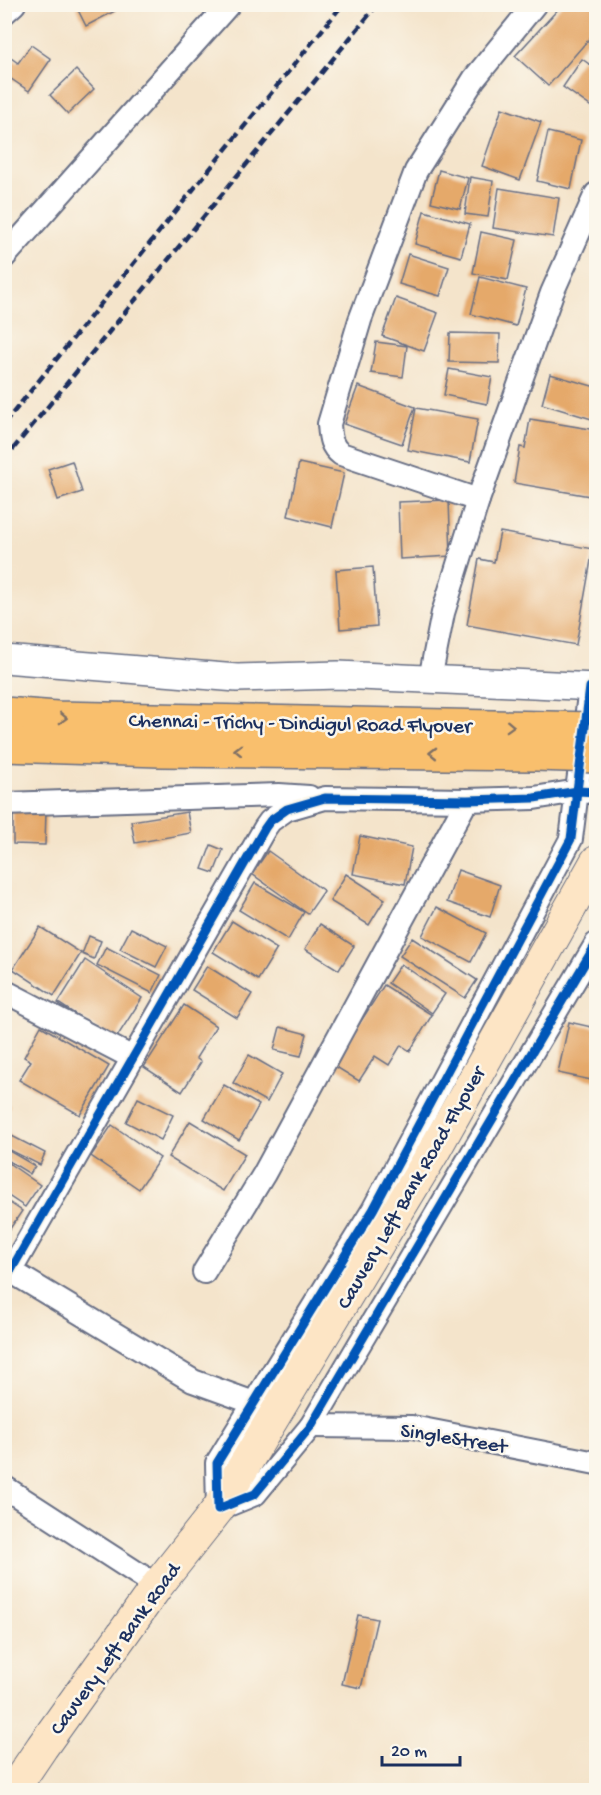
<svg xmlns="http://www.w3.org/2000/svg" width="601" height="1795" font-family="'Gochi Hand',sans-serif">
	<rect width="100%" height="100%" fill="#fbf7ec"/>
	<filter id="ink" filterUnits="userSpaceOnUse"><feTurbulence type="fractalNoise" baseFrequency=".0167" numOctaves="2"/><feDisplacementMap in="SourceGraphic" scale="12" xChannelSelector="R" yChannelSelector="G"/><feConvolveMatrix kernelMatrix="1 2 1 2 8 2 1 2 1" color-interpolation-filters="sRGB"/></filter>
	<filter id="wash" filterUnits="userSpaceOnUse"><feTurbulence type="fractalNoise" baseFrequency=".008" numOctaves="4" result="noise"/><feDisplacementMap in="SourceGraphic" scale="24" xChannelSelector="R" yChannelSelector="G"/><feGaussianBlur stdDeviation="1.35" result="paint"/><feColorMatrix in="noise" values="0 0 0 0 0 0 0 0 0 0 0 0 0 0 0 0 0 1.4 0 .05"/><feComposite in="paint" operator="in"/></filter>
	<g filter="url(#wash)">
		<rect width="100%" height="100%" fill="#f4e4cb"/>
		<g id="blocks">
			<g fill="#e5a96a">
				<path d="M 75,4 L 112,4 L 115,11 L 86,26 Z"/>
				<path d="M 563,4 L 596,4 L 596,31 L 548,86 L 515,56 Z"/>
				<path d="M 31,45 L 51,59 L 29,91 L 4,74 L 4,53 L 18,63 Z"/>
				<path d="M 582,59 L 596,69 L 596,110 L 563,87 Z"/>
				<path d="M 76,70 L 94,89 L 68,114 L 50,95 Z"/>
				<path d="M 502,108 L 541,122 L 520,180 L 482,166 Z"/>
				<path d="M 548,132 L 581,140 L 571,189 L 537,181 Z"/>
				<path d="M 439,170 L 468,178 L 460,209 L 431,202 Z"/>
				<path d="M 470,177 L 493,181 L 488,217 L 465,214 Z"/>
				<path d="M 499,188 L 559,198 L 553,237 L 493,228 Z"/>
				<path d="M 424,211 L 470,224 L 461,257 L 415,244 Z"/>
				<path d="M 481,232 L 517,240 L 508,280 L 473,273 Z"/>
				<path d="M 408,254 L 449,267 L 440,296 L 399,284 Z"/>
				<path d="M 480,277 L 526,289 L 516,326 L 471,314 Z"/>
				<path d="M 396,298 L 438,313 L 424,351 L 382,336 Z"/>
				<path d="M 450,333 L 500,334 L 499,363 L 449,362 Z"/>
				<path d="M 376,342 L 407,346 L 403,377 L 371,373 Z"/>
				<path d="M 449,369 L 492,377 L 487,404 L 444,395 Z"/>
				<path d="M 550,374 L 596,387 L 595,420 L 542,404 Z"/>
				<path d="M 358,386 L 415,407 L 402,444 L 344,424 Z"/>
				<path d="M 416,408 L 478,419 L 470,462 L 408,450 Z"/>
				<path d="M 530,419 L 596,430 L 596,497 L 514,483 L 520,447 L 525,448 Z"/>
				<path d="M 72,461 L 82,492 L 58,500 L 48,469 Z"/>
				<path d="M 299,463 L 344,473 L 332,527 L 288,516 Z"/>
				<path d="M 449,500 L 451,556 L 400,559 L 398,502 Z"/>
				<path d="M 500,532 L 593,549 L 576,645 L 467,625 L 479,559 L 494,562 Z"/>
				<path d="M 373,567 L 377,626 L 340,629 L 336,570 Z"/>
				<path d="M 13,810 L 46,810 L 45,845 L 13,844 Z"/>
				<path d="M 187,812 L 191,833 L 135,843 L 131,821 Z"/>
				<path d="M 360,836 L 412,847 L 405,884 L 353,874 Z"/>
				<path d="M 211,845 L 223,850 L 214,873 L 202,869 Z"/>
				<path d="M 268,851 L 324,891 L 308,914 L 252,874 Z"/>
				<path d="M 458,870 L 500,885 L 490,917 L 447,902 Z"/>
				<path d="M 346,874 L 385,899 L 369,925 L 330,901 Z"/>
				<path d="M 255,883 L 304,912 L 288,940 L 239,910 Z"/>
				<path d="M 437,907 L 486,933 L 471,962 L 422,936 Z"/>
				<path d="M 232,921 L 277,949 L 258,980 L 213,952 Z"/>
				<path d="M 320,924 L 354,946 L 339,970 L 305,949 Z"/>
				<path d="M 40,927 L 81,953 L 54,996 L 13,969 Z"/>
				<path d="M 131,928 L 167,946 L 156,967 L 120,949 Z"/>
				<path d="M 89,936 L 101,941 L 94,959 L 82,954 Z"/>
				<path d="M 412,938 L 477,980 L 465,998 L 400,956 Z"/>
				<path d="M 106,947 L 161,975 L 152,993 L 97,965 Z"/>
				<path d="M 85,960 L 142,998 L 115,1040 L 58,1003 Z"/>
				<path d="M 401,964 L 445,994 L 432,1013 L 388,983 Z"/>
				<path d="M 207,966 L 252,994 L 237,1018 L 192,990 Z"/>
				<path d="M 384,985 L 432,1015 L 410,1051 L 401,1045 L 389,1065 L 375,1056 L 359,1081 L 333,1065 Z"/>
				<path d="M 184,1005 L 216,1026 L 196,1058 L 201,1062 L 182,1092 L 144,1067 Z"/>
				<path d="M 569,1022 L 596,1028 L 596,1081 L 558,1073 Z"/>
				<path d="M 41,1026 L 109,1066 L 80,1115 L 19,1080 L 31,1061 L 24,1057 Z"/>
				<path d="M 280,1027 L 307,1034 L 301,1056 L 274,1050 Z"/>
				<path d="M 249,1055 L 282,1074 L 267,1102 L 233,1083 Z"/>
				<path d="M 224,1085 L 259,1105 L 239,1140 L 204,1119 Z"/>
				<path d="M 138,1098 L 173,1115 L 161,1140 L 126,1122 Z"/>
				<path d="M 4,1102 L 10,1106 L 4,1115 Z"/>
				<path d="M 190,1121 L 245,1154 L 223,1191 L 168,1157 Z"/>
				<path d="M 112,1125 L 160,1158 L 139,1189 L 91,1156 Z"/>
				<path d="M 8,1134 L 45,1153 L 40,1165 L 4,1147 L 4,1140 Z"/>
				<path d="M 4,1148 L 35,1166 L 30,1174 L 4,1158 Z"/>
				<path d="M 4,1160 L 40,1185 L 25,1207 L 4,1193 Z"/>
				<path d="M 4,1199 L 22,1211 L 7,1233 L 4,1232 Z"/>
				<path d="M 358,1615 L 377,1619 L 361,1688 L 342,1684 Z"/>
			</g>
		</g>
	</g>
	<g filter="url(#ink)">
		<use href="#blocks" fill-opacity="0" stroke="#676e84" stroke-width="1.5"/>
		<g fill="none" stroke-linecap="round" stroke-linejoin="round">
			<g stroke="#676e84" stroke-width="26">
				<g id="minor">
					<path d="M 4,13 L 14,4"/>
					<path d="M 4,257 L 229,4"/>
					<path d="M 478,500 L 341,454 C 330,446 330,436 329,424 L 360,320 L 416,171 L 474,79 L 535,4"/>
					<path d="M 430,679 L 443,613 L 478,500 L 552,293 L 596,194"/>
					<path d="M 590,687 L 571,839 L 373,1210 L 217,1463 L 218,1509 L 255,1494 L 311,1426 L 596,944"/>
					<path d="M 4,804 L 279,795 L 309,797"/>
					<path d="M 4,991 L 133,1058"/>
					<path d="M 4,1267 L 193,1381 L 254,1403"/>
					<path d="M 11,1270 L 265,828 L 270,821 L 287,809 L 325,798 L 467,800 L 534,798 L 578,791 L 596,792"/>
					<path d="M 204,1272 L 264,1174 L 467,800"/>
					<path d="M 311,1426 L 412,1427 L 596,1463"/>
					<path d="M 4,1487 L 157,1586"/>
				</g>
			</g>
			<g stroke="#676e84" stroke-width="30">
				<path id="tertiary" d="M 4,659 L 237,678 L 338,675 L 596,687"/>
			</g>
			<g stroke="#676e84" stroke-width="34">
				<path id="secondary" d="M 13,1790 L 42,1747 L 157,1586 L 218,1509 L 434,1151 L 596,862"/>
			</g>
			<use href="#minor" stroke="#fff" stroke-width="22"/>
			<use href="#tertiary" stroke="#fff" stroke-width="27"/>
			<use href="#secondary" stroke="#fde5c5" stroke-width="32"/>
			<g stroke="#1b2f5e" stroke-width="4.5" stroke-dasharray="9 4.5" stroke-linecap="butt">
				<path d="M 4,424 L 343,4"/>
				<path d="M 4,460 L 378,4"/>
			</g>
			<g stroke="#676e84" stroke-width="36" stroke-linecap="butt">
				<g id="trunk-bridge">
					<path d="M 4,714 L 57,718 L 596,729"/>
					<path d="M 4,745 L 159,750 L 536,754 L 596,756"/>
				</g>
			</g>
			<use href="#trunk-bridge" stroke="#f9bf6d" stroke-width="33"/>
			<g stroke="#fbf7ec" stroke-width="13">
				<g id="cycleway">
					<path d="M 590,687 L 571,839 L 373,1210 L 217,1463 L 218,1509 L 255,1494 L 311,1426 L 596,944"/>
					<path d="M 11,1270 L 265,828 L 270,821 L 287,809 L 325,798 L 467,800 L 534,798 L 578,791 L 596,792"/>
				</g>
			</g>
			<use href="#cycleway" stroke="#0057b8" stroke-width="9"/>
		</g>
		<defs><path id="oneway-chevron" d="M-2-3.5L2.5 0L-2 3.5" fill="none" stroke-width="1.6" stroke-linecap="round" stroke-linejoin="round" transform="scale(1.5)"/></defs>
		<g stroke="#7f7065">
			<use href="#oneway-chevron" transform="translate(63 718) rotate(2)"/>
			<use href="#oneway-chevron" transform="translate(510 726) rotate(2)"/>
			<use href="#oneway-chevron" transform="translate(238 750) rotate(-179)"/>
			<use href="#oneway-chevron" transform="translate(433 753) rotate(-179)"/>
		</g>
	</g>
	<g text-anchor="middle" stroke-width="5" stroke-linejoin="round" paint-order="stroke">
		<g font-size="21" fill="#1b2f5e" stroke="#fbf7ec">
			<text transform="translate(300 722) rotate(1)" y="7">Chennai - Trichy - Dindigul Road Flyover</text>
			<text transform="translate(410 1187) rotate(-60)" y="7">Cauvery Left Bank Road Flyover</text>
			<text transform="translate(454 1437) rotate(9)" y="7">SingleStreet</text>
			<text transform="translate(114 1648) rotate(-54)" y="7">Cauvery Left Bank Road</text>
		</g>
	</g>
	<rect width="601" height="1795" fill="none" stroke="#fbf7ec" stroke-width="24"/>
	<path d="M382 1756v9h78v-9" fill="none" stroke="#1b2f5e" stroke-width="3"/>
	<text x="391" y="1756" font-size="18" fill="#1b2f5e" stroke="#fbf7ec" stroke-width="4.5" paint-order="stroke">20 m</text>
</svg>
